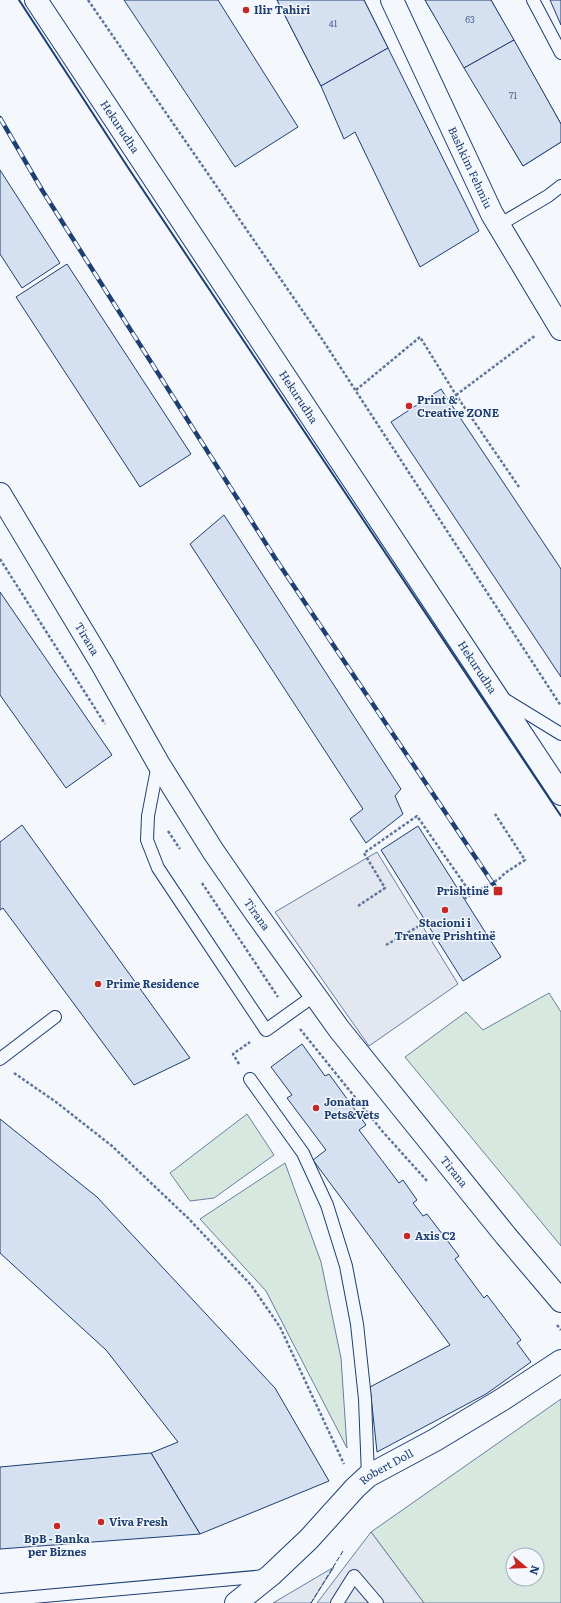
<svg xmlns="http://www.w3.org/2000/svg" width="561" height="1603" font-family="Literata,serif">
	<rect width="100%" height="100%" fill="#f4f7fb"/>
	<g fill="#d7e8df" stroke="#687fa3" fill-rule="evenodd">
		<path d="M 549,993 L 561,1012 L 561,1246 L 405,1057 L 466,1012 L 483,1030 Z"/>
		<path d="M 247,1114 L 274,1155 L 214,1198 L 190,1201 L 170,1173 Z"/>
		<path d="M 285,1163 L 321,1262 L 341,1358 L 347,1448 L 266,1291 L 200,1219 Z"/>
		<path d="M 561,1399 L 561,1603 L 424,1603 L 371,1532 ZM 513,1555 L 537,1555 L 537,1579 L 513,1579 Z"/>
	</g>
	<g fill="#e3e8f0" stroke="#687fa3">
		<path d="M 377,852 L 458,984 L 369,1046 L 275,912 Z"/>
		<path d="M 371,1532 L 424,1603 L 317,1603 Z"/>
		<path d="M 334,1567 L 311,1603 L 273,1603 Z"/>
	</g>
	<g fill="#d5e0f0" stroke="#1d3f73">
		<path d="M 124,0 L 218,0 L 298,127 L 235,167 Z"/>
		<path d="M 277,0 L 364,0 L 388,48 L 321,86 Z"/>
		<path d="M 277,0 L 364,0 L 388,48 L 321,86 Z"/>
		<path d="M 425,0 L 491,0 L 561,124 L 561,142 L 523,166 Z"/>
		<path d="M 425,0 L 491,0 L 514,40 L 464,68 Z"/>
		<path d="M 550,0 L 561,0 L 561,25 Z"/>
		<path d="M 514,40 L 561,124 L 561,142 L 523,166 L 464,68 Z"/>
		<path d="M 388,48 L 479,231 L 420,267 L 355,132 L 344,139 L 321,86 Z"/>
		<path d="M 0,170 L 60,263 L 22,288 L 0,254 Z"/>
		<path d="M 67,264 L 191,454 L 140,487 L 16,297 Z"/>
		<path d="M 441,389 L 561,569 L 561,677 L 391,422 Z"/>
		<path d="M 224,515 L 401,789 L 395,796 L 403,814 L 366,843 L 350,819 L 363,809 L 190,544 Z"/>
		<path d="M 0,592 L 112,755 L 66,788 L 0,695 Z"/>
		<path d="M 22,825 L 190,1058 L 134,1085 L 3,908 L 0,910 L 0,842 Z"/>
		<path d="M 418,826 L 501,957 L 463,981 L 381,850 Z"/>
		<path d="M 302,1044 L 325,1076 L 329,1074 L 366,1125 L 359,1130 L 399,1183 L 403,1180 L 417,1200 L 413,1203 L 423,1216 L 427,1214 L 459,1256 L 455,1259 L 484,1298 L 487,1295 L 521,1340 L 517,1343 L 531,1362 L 486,1394 L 377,1452 L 370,1387 L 450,1345 L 313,1160 L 326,1150 L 287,1098 L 292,1095 L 271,1067 Z"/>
		<path d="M 0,1119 L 97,1197 L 275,1388 L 329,1481 L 200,1534 L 151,1453 L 178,1442 L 106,1350 L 0,1253 Z"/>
		<path d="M 151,1453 L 200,1534 L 0,1549 L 0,1467 Z"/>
	</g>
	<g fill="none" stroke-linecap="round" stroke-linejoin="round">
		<g stroke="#1d3f73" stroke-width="14">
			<g id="service">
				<path d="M 533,0 L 561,53"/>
				<path d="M 499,225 L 548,196 L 561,186"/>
				<path d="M 504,699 L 561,734"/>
				<path d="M 158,764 L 148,816 L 147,840 L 158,868 L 266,1030 L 315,995"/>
				<path d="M 0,1059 L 55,1017"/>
				<path d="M 250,1079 L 303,1153 L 327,1205 L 346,1266 L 357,1324 L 365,1399 L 368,1476"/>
				<path d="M 0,1600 L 266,1576"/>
				<path d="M 337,1603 L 354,1576 L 377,1603"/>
			</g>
		</g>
		<g stroke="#1d3f73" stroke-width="24">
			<g id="minor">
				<path id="s1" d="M 392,0 L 492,214 L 561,329"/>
				<path id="s2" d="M 236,1603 L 271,1575 L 309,1539 L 355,1488 L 368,1476 L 435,1440 L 503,1399 L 561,1361"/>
			</g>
		</g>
		<g stroke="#1d3f73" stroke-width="24">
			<g id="secondary">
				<path id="s3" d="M 36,0 L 561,794"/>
				<path id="s4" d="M 0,494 L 102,664 L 158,763 L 213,851 L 253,909 L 339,1029 L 506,1236 L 561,1301"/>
			</g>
		</g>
		<g stroke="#5e769c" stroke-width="2.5" stroke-dasharray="3 2" stroke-linecap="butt">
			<path d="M 88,0 L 322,339 L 561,706"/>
			<path d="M 356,390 L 420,337 L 456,395 L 519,487"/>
			<path d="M 456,395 L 536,335"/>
			<path d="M 0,559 L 105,724"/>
			<path d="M 168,831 L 180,849"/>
			<path d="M 202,883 L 278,997"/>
			<path d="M 464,899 L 499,879 L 505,873 L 525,860 L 495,814"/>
			<path d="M 358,906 L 385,888 L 364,853 L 417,816 L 472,895"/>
			<path d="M 386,945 L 426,922"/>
			<path d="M 300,1029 L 383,1132 L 428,1182"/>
			<path d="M 239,1064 L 233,1054 L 250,1042"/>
			<path d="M 14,1073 L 56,1102 L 112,1146 L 188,1218 L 251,1285 L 280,1327 L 344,1464"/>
			<path d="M 557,1325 L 561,1330"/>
		</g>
		<use href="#service" stroke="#f4f7fb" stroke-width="12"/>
		<use href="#minor" stroke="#f4f7fb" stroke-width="22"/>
		<use href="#secondary" stroke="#f4f7fb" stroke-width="22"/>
		<g stroke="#1d3f73" stroke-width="4.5">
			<path id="rail" d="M 0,118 L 42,190 L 275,558 L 498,891"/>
		</g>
		<use href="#rail" stroke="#f4f7fb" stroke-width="3" stroke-dasharray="9" stroke-linecap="butt"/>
		<path stroke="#1d3f73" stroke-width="1" stroke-dasharray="5 2" stroke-linecap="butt" d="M 311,1603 L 343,1551"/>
		<path stroke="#1d3f73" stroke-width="2" d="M 19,0 L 129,169 L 561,816"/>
	</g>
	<g fill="#c62828" stroke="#f4f7fb" stroke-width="1.5">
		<circle cx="246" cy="10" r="4"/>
		<circle cx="409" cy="406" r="4"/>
		<rect x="493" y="886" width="10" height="10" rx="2"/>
		<circle cx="445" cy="910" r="4"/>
		<circle cx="98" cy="984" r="4"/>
		<circle cx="316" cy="1108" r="4"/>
		<circle cx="407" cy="1236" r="4"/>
		<circle cx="101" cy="1522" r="4"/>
		<circle cx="57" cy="1526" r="4"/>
	</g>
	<g text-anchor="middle" stroke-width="3" stroke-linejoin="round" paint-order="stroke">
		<g font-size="9" fill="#4b6792">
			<text x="470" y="23">63</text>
			<text x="333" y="27">41</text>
			<text x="513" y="99">71</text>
		</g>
		<g font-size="11" font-weight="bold" fill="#1d3f73" stroke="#f4f7fb" text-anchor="start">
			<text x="254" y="14">Ilir Tahiri</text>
			<text x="417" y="404">Print &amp;<tspan x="417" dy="13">Creative ZONE</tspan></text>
			<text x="489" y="895" text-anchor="end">Prishtinë</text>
			<text x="445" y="927" text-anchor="middle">Stacioni i<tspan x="445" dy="13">Trenave Prishtinë</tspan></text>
			<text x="106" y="988">Prime Residence</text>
			<text x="324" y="1106">Jonatan<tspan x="324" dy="13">Pets&amp;Vets</tspan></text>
			<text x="415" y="1240">Axis C2</text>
			<text x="109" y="1526">Viva Fresh</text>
			<text x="57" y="1543" text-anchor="middle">BpB - Banka<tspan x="57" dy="13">per Biznes</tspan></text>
		</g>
		<g font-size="11" fill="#1d3f73" stroke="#f4f7fb">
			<text dy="4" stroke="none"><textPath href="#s3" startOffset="152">Hekurudha</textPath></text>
			<text dy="4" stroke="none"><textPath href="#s1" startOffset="185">Bashkim Fehmiu</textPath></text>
			<text dy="4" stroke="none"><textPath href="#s3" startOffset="476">Hekurudha</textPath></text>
			<text dy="4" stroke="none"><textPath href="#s4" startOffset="169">Tirana</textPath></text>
			<text dy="4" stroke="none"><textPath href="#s3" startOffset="800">Hekurudha</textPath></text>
			<text dy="4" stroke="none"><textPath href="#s4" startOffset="493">Tirana</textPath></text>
			<text dy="4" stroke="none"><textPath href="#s4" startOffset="817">Tirana</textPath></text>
			<text dy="4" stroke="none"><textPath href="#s2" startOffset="204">Robert Doll</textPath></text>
		</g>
	</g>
	<g transform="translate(525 1567) rotate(109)"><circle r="19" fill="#f4f7fb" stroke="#9eadc5"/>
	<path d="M0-3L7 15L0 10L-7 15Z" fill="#c62828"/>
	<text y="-6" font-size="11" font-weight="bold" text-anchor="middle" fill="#1d3f73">N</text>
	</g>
</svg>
